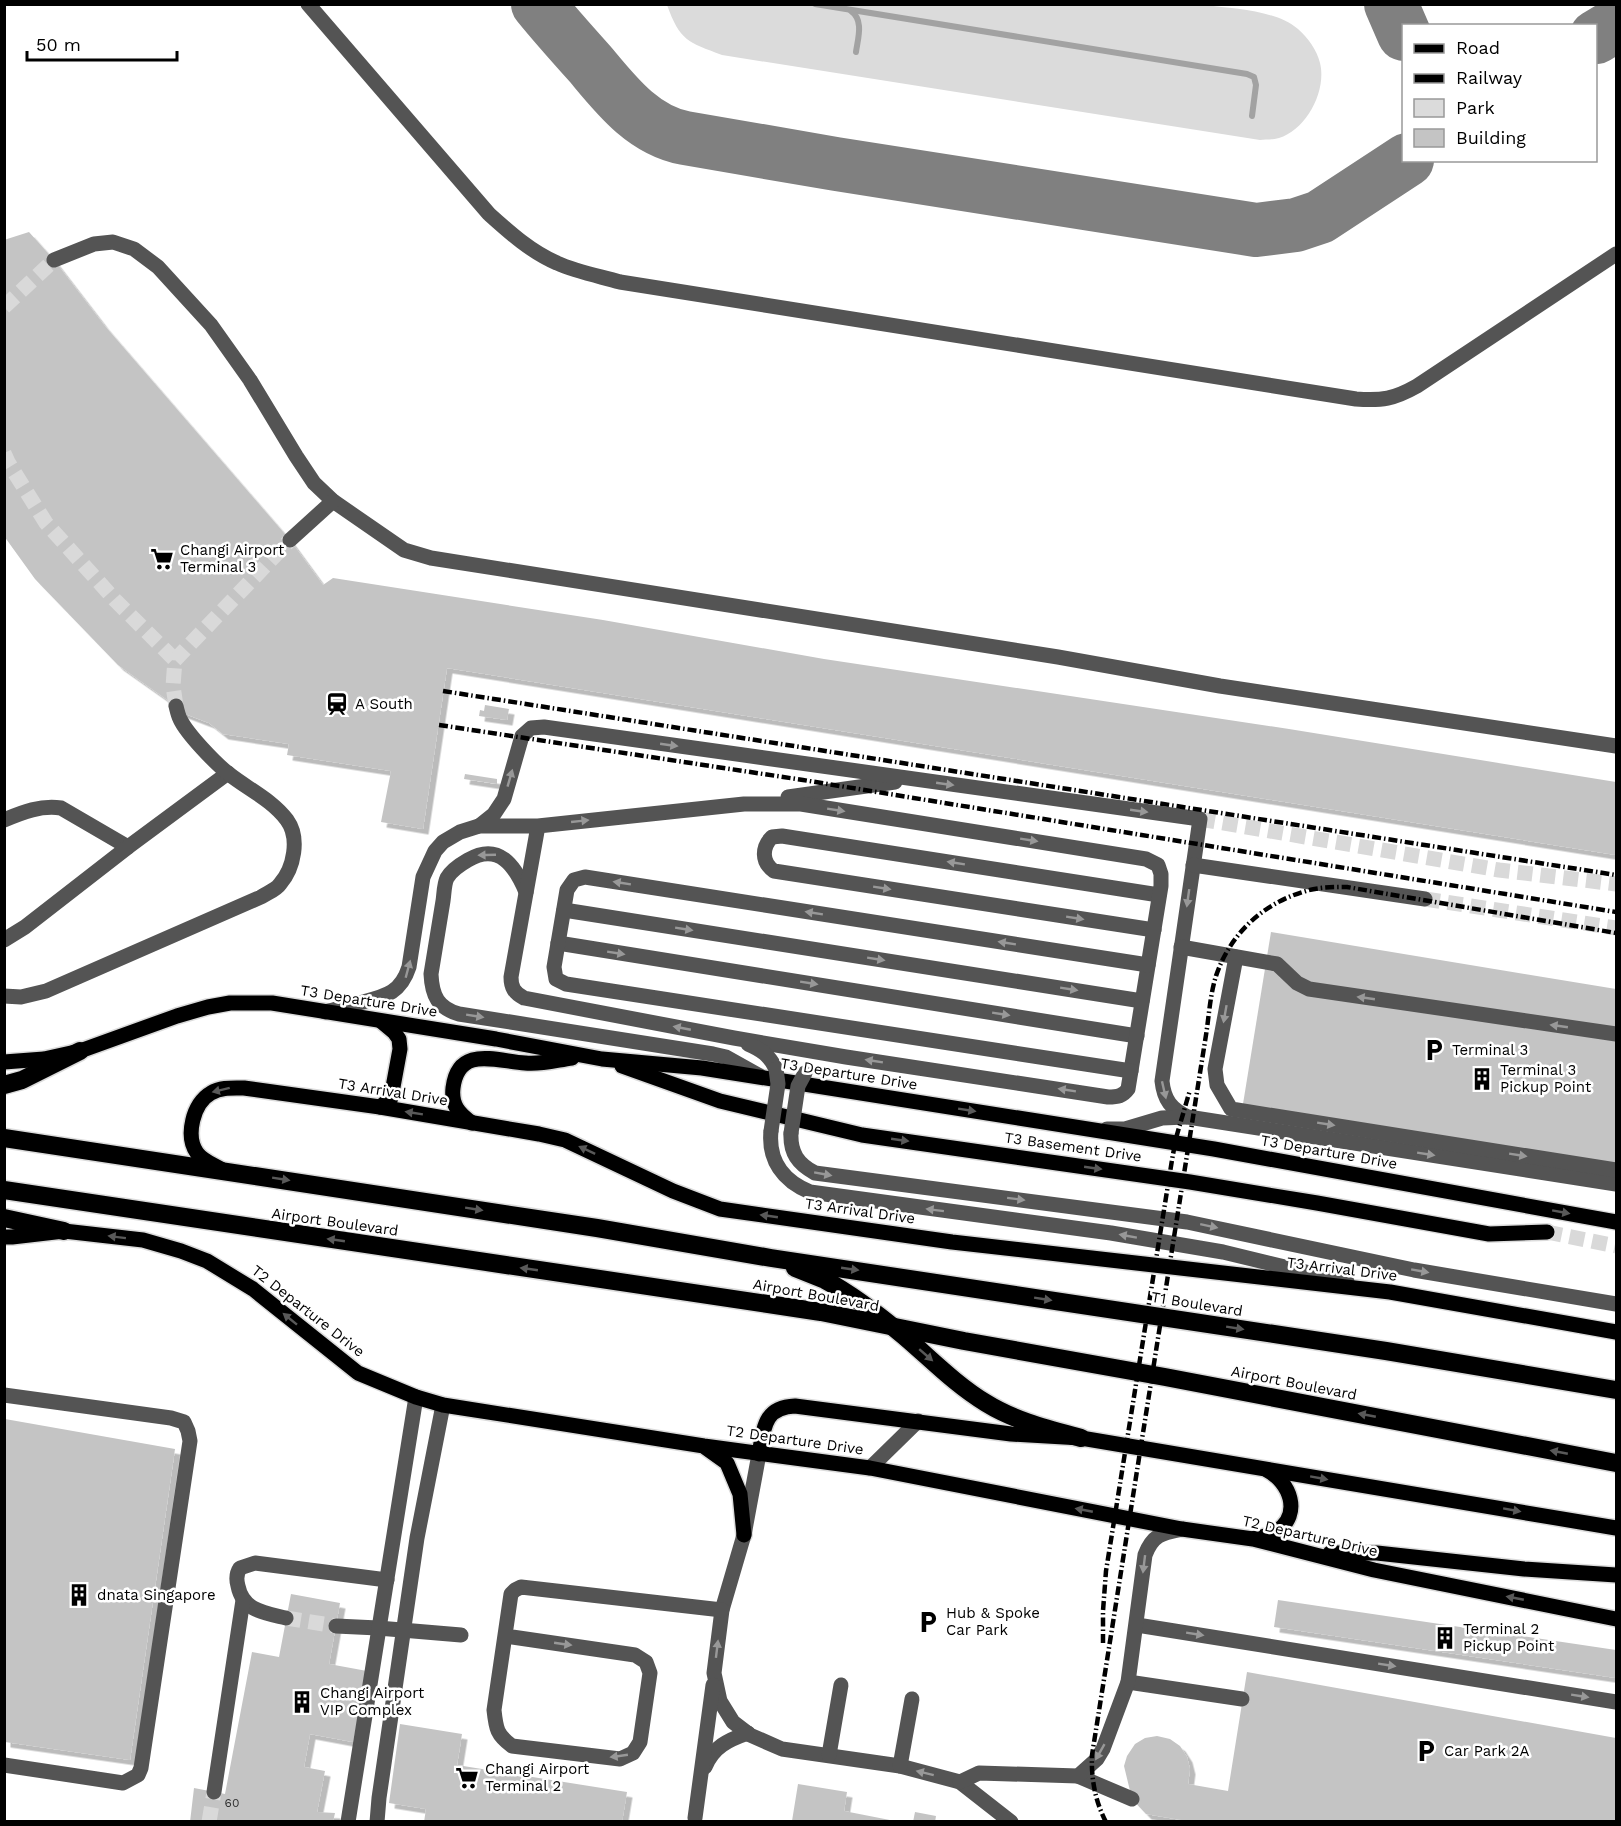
<svg xmlns="http://www.w3.org/2000/svg" width="1621" height="1826" font-family="'Work Sans',sans-serif">
	<defs>
		<filter id="shadow"><feDropShadow dx="5.5" dy="5.5" stdDeviation="0" flood-color="#0004"/></filter>
	</defs>
	<rect width="100%" height="100%" fill="#fff"/>
	<path fill="#dbdbdb" d="M 667,5 L 1206,5 C 1234,9 1276,10 1298,29 C 1308,38 1317,50 1320,63 C 1327,91 1306,130 1279,138 C 1273,140 1266,139 1260,140 L 722,55 C 688,42 680,41 667,5 Z"/>
	<g fill="none" stroke-linecap="round" stroke-linejoin="round">
		<g stroke="#a2a2a2" stroke-width="6">
			<path d="M 815,4 L 1247,74 L 1254,77 L 1256,85 L 1252,116"/>
			<path d="M 851,11 C 864,20 858,38 856,52"/>
		</g>
		<g stroke="#808080" stroke-width="54">
			<path d="M 538,4 C 555,25 573,45 591,65 C 616,95 643,130 685,138 L 836,164 L 1256,230 L 1296,225 L 1320,217 L 1407,160"/>
			<path d="M 1391,4 L 1404,34"/>
			<path d="M 1596,37 L 1616,25"/>
		</g>
	</g>
	<g fill="#c4c4c4" filter="url(#shadow)">
		<path d="M 29,232 L 54,260 L 104,325 L 290,540 L 323,585 L 333,578 L 603,620 L 824,659 L 1289,729 L 1616,782 L 1616,855 L 447,668 L 423,829 L 381,822 L 391,771 L 287,755 L 289,744 L 223,734 L 209,723 L 180,712 L 176,706 L 118,665 L 35,579 L 4,536 L 4,240 Z"/>
		<path d="M 485,705 L 509,709 L 507,720 L 479,716 L 480,710 L 484,711 Z"/>
		<path d="M 465,774 L 497,779 L 497,784 L 464,779 Z"/>
		<path d="M 1271,932 L 1616,989 L 1616,1172 L 1242,1110 Z"/>
		<path d="M 5,1419 L 175,1449 L 130,1760 L 5,1742 Z"/>
		<path d="M 291,1594 L 340,1603 L 329,1664 L 367,1671 L 353,1742 L 310,1734 L 304,1767 L 325,1771 L 317,1812 L 335,1813 L 333,1822 L 190,1822 L 194,1788 L 225,1794 L 252,1652 L 279,1657 Z"/>
		<path d="M 1278,1600 L 1616,1650 L 1616,1678 L 1274,1627 Z"/>
		<path d="M 1247,1672 L 1616,1738 L 1616,1822 L 1193,1822 L 1146,1814 L 1132,1799 L 1124,1766 L 1127,1756 L 1135,1744 L 1145,1738 L 1157,1736 L 1170,1739 L 1180,1746 L 1187,1757 L 1190,1769 L 1188,1784 L 1228,1791 Z"/>
		<path d="M 400,1724 L 462,1734 L 457,1765 L 627,1792 L 622,1822 L 424,1822 L 426,1809 L 389,1803 Z"/>
		<path d="M 798,1784 L 847,1792 L 844,1811 L 900,1822 L 792,1821 Z"/>
		<path d="M 915,1812 L 936,1816 L 935,1822 L 913,1822 Z"/>
	</g>
	<g fill="none" stroke-linecap="round" stroke-linejoin="round">
		<g stroke="#d9d9d9" stroke-width="15" stroke-dasharray="15 8" stroke-linecap="butt">
			<path d="M 4,307 L 54,260"/>
			<path d="M 4,453 L 8,462 L 46,523 L 115,600 L 175,660"/>
			<path d="M 176,706 L 173,686 L 175,660 L 290,540"/>
			<path d="M 1425,899 L 1616,928"/>
			<path d="M 286,1618 L 336,1626"/>
			<path d="M 209,1822 L 214,1792"/>
		</g>
		<g stroke="#d9d9d9" stroke-width="15" stroke-dasharray="15 8" stroke-linecap="butt">
			<path d="M 1200,819 L 1499,870 L 1616,884"/>
			<path d="M 1547,1232 L 1616,1246"/>
		</g>
		<g stroke="#dbdbdb" stroke-width="18">
			<g id="major">
				<path d="M 4,1062 L 44,1059 L 80,1051 L 177,1016 L 208,1007 L 230,1003 L 272,1003 L 496,1039 L 602,1059 L 702,1068 L 1214,1149 L 1616,1222"/>
				<path d="M 622,1066 L 720,1101 L 862,1135 L 1190,1182 L 1317,1203 L 1489,1234 L 1547,1232"/>
				<path d="M 380,1107 L 391,1098 L 400,1049 L 399,1039 L 394,1032 L 382,1022"/>
				<path d="M 472,1123 C 459,1114 451,1105 453,1088 C 458,1045 496,1061 525,1063 C 540,1065 557,1060 572,1058"/>
				<path d="M 221,1169 C 212,1164 203,1161 197,1153 C 185,1136 193,1103 211,1093 C 221,1087 232,1088 244,1088 L 380,1107 L 539,1134 L 565,1140 L 673,1191 L 720,1209 L 952,1242 L 1390,1292 L 1616,1332"/>
				<path d="M 4,1237 L 12,1237 L 64,1231 L 143,1240 L 181,1251 L 207,1261 L 253,1289 L 358,1373 L 416,1397 L 443,1405 L 704,1446 L 870,1468 L 1182,1529 L 1253,1539 L 1374,1570 L 1616,1619"/>
				<path d="M 706,1448 L 727,1463 L 740,1494 L 744,1535"/>
				<path d="M 759,1454 C 764,1428 764,1407 795,1406 L 1011,1434 L 1081,1438 L 1616,1528"/>
				<path d="M 1255,1538 C 1262,1537 1270,1536 1277,1531 C 1302,1514 1290,1482 1267,1470"/>
				<path d="M 1330,1553 L 1377,1553 L 1524,1569 L 1616,1575"/>
			</g>
		</g>
		<g stroke="#dbdbdb" stroke-width="21">
			<g id="highway">
				<path d="M 4,1085 L 22,1080 L 80,1051"/>
				<path d="M 4,1138 L 597,1228 L 771,1258 L 1386,1351 L 1616,1390"/>
				<path d="M 4,1190 L 821,1312 L 964,1341 L 1165,1377 L 1616,1463"/>
				<path d="M 4,1218 L 64,1231"/>
				<path d="M 795,1268 C 805,1272 815,1276 825,1280 C 853,1295 880,1316 904,1336 C 931,1359 956,1385 986,1403 C 1015,1421 1048,1429 1081,1438"/>
			</g>
		</g>
		<g stroke="#545454" stroke-width="15">
			<path d="M 308,4 L 489,214 C 509,232 531,252 557,263 C 577,272 599,276 620,282 L 1356,399 C 1382,401 1394,399 1417,386 L 1616,254"/>
			<path d="M 54,260 L 94,244 L 113,242 L 134,249 L 158,267 L 211,325 L 250,380 L 296,456 L 314,483 L 333,501 L 404,550 L 431,558 L 1058,657 L 1220,686 L 1616,746"/>
			<path d="M 290,540 L 333,501"/>
			<path d="M 788,797 L 895,782"/>
			<path d="M 4,820 C 23,812 41,805 61,808 L 128,847"/>
			<path d="M 479,826 L 494,814 L 504,799 L 522,736 L 531,728 L 544,727 L 1200,819 L 1162,1081 C 1164,1100 1171,1109 1188,1117 L 1616,1184"/>
			<path d="M 1193,865 L 1425,899"/>
			<path d="M 526,892 C 515,866 499,842 468,860 C 461,864 451,871 447,878 C 444,884 444,895 443,901 C 439,926 435,950 431,974 C 432,996 438,1008 459,1014 L 713,1054 L 726,1057 L 760,1076"/>
			<path d="M 564,910 L 1142,1001"/>
			<path d="M 1154,930 L 774,871 C 761,862 762,847 772,837 L 782,836 L 1159,895"/>
			<path d="M 4,940 L 25,927 L 128,847 L 228,773"/>
			<path d="M 558,943 L 1137,1036"/>
			<path d="M 1181,947 L 1277,964 L 1297,983 L 1309,989 L 1616,1034"/>
			<path d="M 1236,957 L 1215,1069 L 1217,1085 L 1231,1109 L 1616,1170"/>
			<path d="M 4,996 L 21,997 L 46,991 L 261,897 C 267,893 276,890 280,884 C 294,868 300,838 287,820 C 272,800 248,789 229,774 C 216,764 187,734 180,719 C 178,715 177,710 176,706"/>
			<path d="M 325,1012 C 338,1009 350,1005 363,1002 C 387,996 401,992 409,967 L 423,877 L 435,851 L 443,842 L 460,832 L 479,826 L 538,826 L 744,804 L 801,804 L 1146,859 L 1158,865 L 1161,874 L 1161,886 L 1128,1089 C 1123,1096 1118,1097 1108,1097 L 846,1057 L 734,1038 L 524,998 C 514,993 511,987 511,977 L 538,826"/>
			<path d="M 748,1044 C 762,1050 769,1055 776,1069"/>
			<path d="M 1131,1071 L 566,984 L 556,979 L 554,967 L 567,890 L 574,880 L 585,877 L 1148,965"/>
			<path d="M 1107,1129 L 1125,1129 L 1162,1118 L 1186,1117"/>
			<path d="M 771,1131 C 768,1160 783,1181 810,1192 L 1111,1233 L 1223,1252 L 1347,1282"/>
			<path d="M 791,1133 C 790,1153 798,1164 815,1173 L 1187,1222 L 1414,1270 L 1616,1304"/>
			<path d="M 4,1395 L 171,1418 L 184,1422 L 188,1431 L 190,1441 L 141,1768 L 138,1775 L 123,1783 L 4,1765"/>
			<path d="M 759,1454 L 744,1535 L 722,1610 L 714,1673 L 720,1701 L 733,1722 L 750,1735 L 782,1749 L 900,1766 L 960,1782 L 1011,1822"/>
			<path d="M 870,1468 L 918,1421"/>
			<path d="M 286,1618 C 265,1613 243,1611 238,1586 C 236,1579 236,1574 240,1568 L 255,1563 L 387,1580"/>
			<path d="M 1137,1625 L 1616,1702"/>
			<path d="M 336,1626 L 378,1628 L 461,1635"/>
			<path d="M 505,1636 L 635,1655 L 646,1662 L 650,1673 L 640,1742 L 633,1753 L 620,1759 L 512,1746 C 497,1735 496,1729 494,1710 L 511,1594 L 515,1590 L 521,1587 L 722,1610"/>
			<path d="M 1128,1682 L 1242,1699"/>
			<path d="M 829,1755 L 841,1685"/>
			<path d="M 900,1766 L 912,1699"/>
			<path d="M 705,1767 C 713,1747 728,1740 748,1733"/>
			<path d="M 1078,1776 L 1132,1799"/>
			<path d="M 960,1782 L 979,1773 L 1078,1776 L 1097,1759 L 1103,1749 L 1128,1682 L 1145,1555 C 1153,1534 1163,1533 1182,1529"/>
			<path d="M 214,1792 L 243,1600"/>
			<path d="M 695,1818 L 713,1685"/>
			<path d="M 348,1822 L 416,1397"/>
			<path d="M 377,1822 L 379,1798 L 417,1538 L 443,1405"/>
		</g>
		<use href="#major" stroke="#000" stroke-width="15"/>
		<use href="#highway" stroke="#000" stroke-width="18"/>
		<g stroke="#000" stroke-width="4.5" stroke-dasharray="9 3 1.5 3" stroke-linecap="butt">
			<path d="M 443,691 L 1616,875"/>
			<path d="M 439,725 L 803,780 L 1616,912"/>
			<path d="M 1103,1643 L 1103,1611 L 1106,1571 L 1172,1160 L 1176,1138 L 1190,1090"/>
			<path d="M 1106,1822 C 1095,1801 1091,1778 1092,1755 L 1206,1035 C 1209,1016 1210,995 1216,976 C 1230,934 1263,903 1306,891 C 1319,887 1333,887 1347,887 L 1616,933"/>
		</g>
		<g stroke="#545454" stroke-width="15">
			<path d="M 771,1131 L 778,1084 L 776,1069"/>
			<path d="M 791,1133 L 798,1086 L 805,1073"/>
		</g>
	</g>
	<defs><path id="oneway-solid" d="M-6-.8H1V-3.2L6.5 0L1 3.2V.8H-6Z" transform="scale(1.5)"/></defs>
	<g fill="#989898">
		<use href="#oneway-solid" transform="translate(669 745) rotate(8)"/>
		<use href="#oneway-solid" transform="translate(510 778) rotate(-74)"/>
		<use href="#oneway-solid" transform="translate(945 784) rotate(8)"/>
		<use href="#oneway-solid" transform="translate(836 810) rotate(9)"/>
		<use href="#oneway-solid" transform="translate(1139 811) rotate(8)"/>
		<use href="#oneway-solid" transform="translate(580 821) rotate(-6)"/>
		<use href="#oneway-solid" transform="translate(1029 840) rotate(9)"/>
		<use href="#oneway-solid" transform="translate(487 855) rotate(178)"/>
		<use href="#oneway-solid" transform="translate(956 863) rotate(-171)"/>
		<use href="#oneway-solid" transform="translate(622 883) rotate(-171)"/>
		<use href="#oneway-solid" transform="translate(882 888) rotate(9)"/>
		<use href="#oneway-solid" transform="translate(1188 898) rotate(98)"/>
		<use href="#oneway-solid" transform="translate(814 913) rotate(-171)"/>
		<use href="#oneway-solid" transform="translate(1075 918) rotate(9)"/>
		<use href="#oneway-solid" transform="translate(684 929) rotate(9)"/>
		<use href="#oneway-solid" transform="translate(1007 943) rotate(-171)"/>
		<use href="#oneway-solid" transform="translate(616 953) rotate(9)"/>
		<use href="#oneway-solid" transform="translate(876 959) rotate(9)"/>
		<use href="#oneway-solid" transform="translate(408 969) rotate(-75)"/>
		<use href="#oneway-solid" transform="translate(809 983) rotate(9)"/>
		<use href="#oneway-solid" transform="translate(1069 989) rotate(9)"/>
		<use href="#oneway-solid" transform="translate(1366 998) rotate(-172)"/>
		<use href="#oneway-solid" transform="translate(1001 1014) rotate(9)"/>
		<use href="#oneway-solid" transform="translate(1225 1014) rotate(100)"/>
		<use href="#oneway-solid" transform="translate(475 1016) rotate(9)"/>
		<use href="#oneway-solid" transform="translate(1559 1026) rotate(-172)"/>
		<use href="#oneway-solid" transform="translate(682 1028) rotate(-169)"/>
		<use href="#oneway-solid" transform="translate(874 1061) rotate(-171)"/>
		<use href="#oneway-solid" transform="translate(1067 1090) rotate(-171)"/>
		<use href="#oneway-solid" transform="translate(1164 1090) rotate(77)"/>
		<use href="#oneway-solid" transform="translate(1326 1124) rotate(9)"/>
		<use href="#oneway-solid" transform="translate(1426 1154) rotate(9)"/>
		<use href="#oneway-solid" transform="translate(1518 1155) rotate(9)"/>
		<use href="#oneway-solid" transform="translate(823 1174) rotate(10)"/>
		<use href="#oneway-solid" transform="translate(1016 1199) rotate(7)"/>
		<use href="#oneway-solid" transform="translate(935 1210) rotate(-173)"/>
		<use href="#oneway-solid" transform="translate(1209 1226) rotate(12)"/>
		<use href="#oneway-solid" transform="translate(1128 1236) rotate(-170)"/>
		<use href="#oneway-solid" transform="translate(1420 1271) rotate(10)"/>
		<use href="#oneway-solid" transform="translate(1144 1564) rotate(97)"/>
		<use href="#oneway-solid" transform="translate(1195 1634) rotate(9)"/>
		<use href="#oneway-solid" transform="translate(563 1644) rotate(8)"/>
		<use href="#oneway-solid" transform="translate(717 1649) rotate(-83)"/>
		<use href="#oneway-solid" transform="translate(1387 1665) rotate(9)"/>
		<use href="#oneway-solid" transform="translate(1580 1696) rotate(9)"/>
		<use href="#oneway-solid" transform="translate(1100 1752) rotate(120)"/>
		<use href="#oneway-solid" transform="translate(619 1756) rotate(172)"/>
		<use href="#oneway-solid" transform="translate(925 1773) rotate(-166)"/>
	</g>
	<g fill="#595959">
		<use href="#oneway-solid" transform="translate(221 1090) rotate(166)"/>
		<use href="#oneway-solid" transform="translate(967 1110) rotate(9)"/>
		<use href="#oneway-solid" transform="translate(414 1113) rotate(-171)"/>
		<use href="#oneway-solid" transform="translate(900 1140) rotate(8)"/>
		<use href="#oneway-solid" transform="translate(587 1150) rotate(-155)"/>
		<use href="#oneway-solid" transform="translate(1093 1168) rotate(8)"/>
		<use href="#oneway-solid" transform="translate(281 1179) rotate(9)"/>
		<use href="#oneway-solid" transform="translate(474 1209) rotate(9)"/>
		<use href="#oneway-solid" transform="translate(1561 1212) rotate(10)"/>
		<use href="#oneway-solid" transform="translate(769 1216) rotate(-172)"/>
		<use href="#oneway-solid" transform="translate(117 1237) rotate(-173)"/>
		<use href="#oneway-solid" transform="translate(336 1240) rotate(-172)"/>
		<use href="#oneway-solid" transform="translate(529 1269) rotate(-172)"/>
		<use href="#oneway-solid" transform="translate(850 1269) rotate(8)"/>
		<use href="#oneway-solid" transform="translate(1043 1299) rotate(9)"/>
		<use href="#oneway-solid" transform="translate(290 1319) rotate(-141)"/>
		<use href="#oneway-solid" transform="translate(1235 1328) rotate(9)"/>
		<use href="#oneway-solid" transform="translate(926 1355) rotate(41)"/>
		<use href="#oneway-solid" transform="translate(1367 1415) rotate(-169)"/>
		<use href="#oneway-solid" transform="translate(1559 1452) rotate(-169)"/>
		<use href="#oneway-solid" transform="translate(1319 1478) rotate(10)"/>
		<use href="#oneway-solid" transform="translate(1084 1510) rotate(-169)"/>
		<use href="#oneway-solid" transform="translate(1512 1510) rotate(10)"/>
		<use href="#oneway-solid" transform="translate(1515 1598) rotate(-169)"/>
	</g>
	<defs>
		<g id="supermarket-bare" transform="scale(1.8)"><path d="M-6-5.5h2.5l.6 2H6L4.5 2H-2.5L-4.4-4H-6ZM-1.5 3.2a1.3 1.3 0 1 0 .1 0ZM3 3.2a1.3 1.3 0 1 0 .1 0Z" fill="#000" stroke="#fff" stroke-width="2.5" paint-order="stroke"/></g>
		<g id="station-bare" transform="scale(1.8)"><path d="M-3-6H3Q5-6 5-4V2Q5 4 3 4L4.5 6H3L1.5 4h-3L-3 6H-4.5L-3 4Q-5 4-5 2V-4Q-5-6-3-6ZM-3.5-4v3h7v-3ZM-3.5 1v1.5H-2V1ZM2 1v1.5H3.5V1Z" fill="#000" stroke="#fff" stroke-width="2.5" paint-order="stroke"/></g>
		<g id="parking-bare" transform="scale(1.8)"><path d="M-3.5-5.5H1a3.5 3.5 0 0 1 0 7H-1V5.5H-3.5ZM-1-3.4V-.6H.8a1.4 1.4 0 0 0 0-2.8Z" fill="#000" stroke="#fff" stroke-width="2.5" paint-order="stroke"/></g>
		<g id="building-bare" transform="scale(1.8)"><path d="M-4-6H4V6H1V3H-1V6H-4ZM-2.5-4.3h1.7v1.8h-1.7ZM.8-4.3h1.7v1.8H.8ZM-2.5-1h1.7V.8h-1.7ZM.8-1h1.7V.8H.8Z" fill="#000" stroke="#fff" stroke-width="2.5" paint-order="stroke"/></g>
	</defs>
	<g fill-rule="evenodd">
		<use href="#supermarket-bare" x="162" y="559"/>
		<use href="#station-bare" x="337" y="704"/>
		<use href="#parking-bare" x="1434" y="1050"/>
		<use href="#building-bare" x="1482" y="1079"/>
		<use href="#building-bare" x="79" y="1595"/>
		<use href="#parking-bare" x="928" y="1622"/>
		<use href="#building-bare" x="1445" y="1638"/>
		<use href="#building-bare" x="302" y="1702"/>
		<use href="#parking-bare" x="1426" y="1751"/>
		<use href="#supermarket-bare" x="467" y="1778"/>
	</g>
	<g text-anchor="middle" stroke-width="5" stroke-linejoin="round" paint-order="stroke">
		<g font-size="12" fill="#313131">
			<text x="232" y="1807">60</text>
		</g>
		<g font-size="15" fill="#000" stroke="#fff" text-anchor="start">
			<text x="180" y="555">Changi Airport<tspan x="180" dy="17">Terminal 3</tspan></text>
			<text x="355" y="709">A South</text>
			<text x="1452" y="1055">Terminal 3</text>
			<text x="1500" y="1075">Terminal 3<tspan x="1500" dy="17">Pickup Point</tspan></text>
			<text x="97" y="1600">dnata Singapore</text>
			<text x="946" y="1618">Hub &amp; Spoke<tspan x="946" dy="17">Car Park</tspan></text>
			<text x="1463" y="1634">Terminal 2<tspan x="1463" dy="17">Pickup Point</tspan></text>
			<text x="320" y="1698">Changi Airport<tspan x="320" dy="17">VIP Complex</tspan></text>
			<text x="1444" y="1756">Car Park 2A</text>
			<text x="485" y="1774">Changi Airport<tspan x="485" dy="17">Terminal 2</tspan></text>
		</g>
		<g font-size="15" fill="#000" stroke="#fff">
			<text transform="translate(369 1001) rotate(9)" y="5">T3 Departure Drive</text>
			<text transform="translate(849 1074) rotate(9)" y="5">T3 Departure Drive</text>
			<text transform="translate(393 1092) rotate(9)" y="5">T3 Arrival Drive</text>
			<text transform="translate(1073 1147) rotate(8)" y="5">T3 Basement Drive</text>
			<text transform="translate(1329 1152) rotate(10)" y="5">T3 Departure Drive</text>
			<text transform="translate(860 1211) rotate(8)" y="5">T3 Arrival Drive</text>
			<text transform="translate(335 1222) rotate(8)" y="5">Airport Boulevard</text>
			<text transform="translate(1342 1269) rotate(7)" y="5">T3 Arrival Drive</text>
			<text transform="translate(816 1295) rotate(10)" y="5">Airport Boulevard</text>
			<text transform="translate(1197 1304) rotate(9)" y="5">T1 Boulevard</text>
			<text transform="translate(308 1311) rotate(38)" y="5">T2 Departure Drive</text>
			<text transform="translate(1294 1383) rotate(11)" y="5">Airport Boulevard</text>
			<text transform="translate(795 1440) rotate(8)" y="5">T2 Departure Drive</text>
			<text transform="translate(1310 1536) rotate(13)" y="5">T2 Departure Drive</text>
		</g>
	</g>
	<rect width="1621" height="1826" fill="none" stroke="#000000" stroke-width="12"/>
	<rect x="1402" y="24" width="195" height="138" fill="#ffffff" stroke="#999999" stroke-width="1.5"/>
	<rect x="1414" y="44" width="30" height="9" fill="#000000" stroke="#999999" stroke-width="1.5"/>
	<text x="1456" y="54" font-size="18" fill="#000000">Road</text>
	<rect x="1414" y="74" width="30" height="9" fill="#000000" stroke="#999999" stroke-width="1.5"/>
	<text x="1456" y="84" font-size="18" fill="#000000">Railway</text>
	<rect x="1414" y="99" width="30" height="18" fill="#dbdbdb" stroke="#999999" stroke-width="1.5"/>
	<text x="1456" y="114" font-size="18" fill="#000000">Park</text>
	<rect x="1414" y="129" width="30" height="18" fill="#c4c4c4" stroke="#999999" stroke-width="1.5"/>
	<text x="1456" y="144" font-size="18" fill="#000000">Building</text>
	<path d="M27 51v9h150v-9" fill="none" stroke="#000000" stroke-width="3"/>
	<text x="36" y="51" font-size="18" fill="#000000" stroke="#ffffff" stroke-width="4.5" paint-order="stroke">50 m</text>
</svg>
